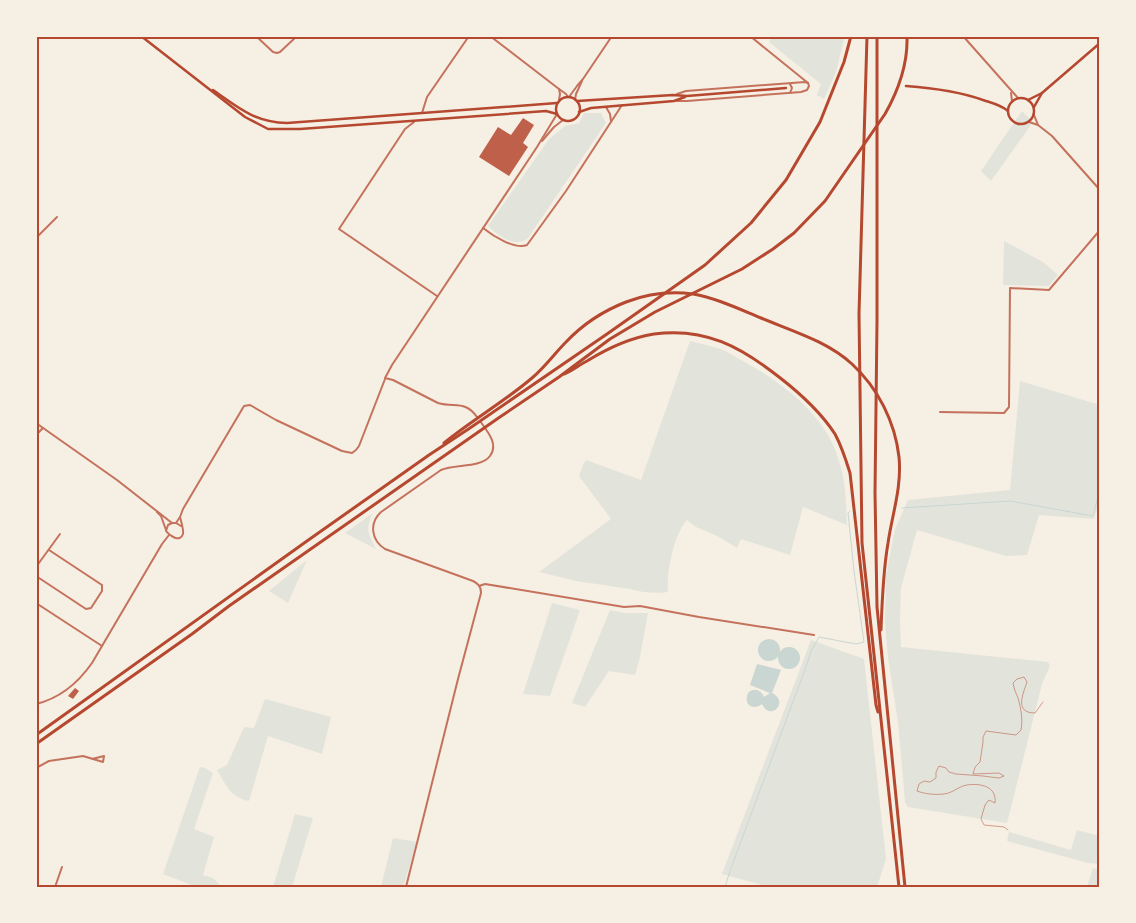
<svg xmlns="http://www.w3.org/2000/svg" width="1136" height="923" font-family="Signika,sans-serif">
	<rect width="100%" height="100%" fill="#f6efe4"/>
	<g fill="#e2e4dc">
		<path d="M 773,36 L 845,36 L 836,72 L 824,99 L 817,95 L 821,84 L 769,42 Z"/>
		<path d="M 1022,111 L 1033,122 L 991,181 L 981,171 Z"/>
		<path d="M 584,113 L 601,113 L 606,123 L 528,238 C 515,249 498,235 488,226 L 549,139 L 565,126 L 579,123 Z"/>
		<path d="M 1004,241 L 1043,262 L 1058,275 L 1049,286 L 1003,285 Z"/>
		<path d="M 690,341 C 701,344 713,346 723,350 C 730,353 737,358 743,361 C 783,383 827,416 839,461 C 846,482 846,504 847,525 L 803,507 L 790,555 L 741,539 L 737,548 L 717,536 L 696,527 L 687,520 C 674,534 666,573 668,592 L 659,593 L 643,592 L 630,589 L 576,581 L 539,572 L 611,519 L 579,476 L 583,465 L 586,460 L 641,480 Z"/>
		<path d="M 1020,381 L 1100,405 L 1100,499 L 1094,519 L 1039,515 L 1027,555 L 1006,556 L 917,530 L 901,588 L 900,621 L 901,647 L 1048,662 L 1050,666 L 1042,684 L 1007,823 L 908,807 L 905,802 L 898,722 L 888,658 L 885,623 L 886,575 L 895,529 L 908,500 L 1010,490 Z"/>
		<path d="M 373,513 C 365,529 368,533 376,549 L 345,533 Z"/>
		<path d="M 307,560 L 288,603 L 269,591 Z"/>
		<path d="M 552,603 L 580,610 L 550,696 L 523,694 Z"/>
		<path d="M 610,610 L 624,613 L 648,613 L 640,657 L 635,675 L 609,671 L 585,707 L 572,703 Z"/>
		<path d="M 811,640 L 864,659 L 886,859 L 877,887 L 770,887 L 722,874 Z"/>
		<path d="M 265,699 L 331,717 L 322,754 L 268,736 L 249,801 C 230,797 226,785 217,770 L 227,765 L 244,727 L 254,728 Z"/>
		<path d="M 200,767 L 205,768 L 213,773 L 194,829 L 214,837 L 203,875 L 213,878 L 222,887 L 197,887 L 163,874 Z"/>
		<path d="M 295,814 L 313,818 L 292,887 L 273,887 Z"/>
		<path d="M 1077,830 L 1100,836 L 1100,864 L 1088,863 L 1007,841 L 1009,832 L 1071,850 Z"/>
		<path d="M 393,838 L 417,842 L 403,887 L 381,887 Z"/>
		<path d="M 1093,868 L 1100,870 L 1100,887 L 1087,887 Z"/>
	</g>
	<g fill="#c9d6d2">
		<circle cx="769" cy="650" r="11"/>
		<circle cx="789" cy="658" r="11"/>
		<path d="M 757,664 L 781,670 L 772,693 C 790,702 770,722 762,704 C 753,711 743,705 748,693 C 754,687 761,690 764,697 L 770,693 L 750,685 Z"/>
	</g>
	<g fill="none" stroke-linecap="round" stroke-linejoin="round">
		<g stroke="#c9d6d2" stroke-width="1">
			<path d="M 902,508 L 1010,501 L 1093,516 L 1100,489"/>
			<path d="M 725,887 L 730,871 L 807,664 L 811,651 L 819,637 L 856,644 L 864,642 L 854,571 L 848,513 L 850,511"/>
		</g>
	</g>
	<g fill="#bf614a">
		<path d="M 523,118 L 534,125 L 523,143 L 528,147 L 509,176 L 479,157 L 498,127 L 511,135 Z"/>
		<path d="M 75,688 L 79,691 L 73,699 L 68,696 Z"/>
	</g>
	<g fill="none" stroke-linecap="round" stroke-linejoin="round">
		<path stroke="#b5482f" stroke-width="0.5" d="M 1008,830 L 1004,827 L 984,825 L 981,819 L 985,805 L 989,800 L 995,803 C 997,786 980,783 967,785 C 959,786 953,793 944,794 C 935,795 925,794 917,791 L 919,784 L 924,781 L 930,782 L 936,778 L 936,772 L 939,766 L 946,768 L 949,772 L 956,774 L 983,776 L 999,778 L 1004,776 L 999,773 L 973,774 L 975,767 L 980,762 L 983,742 L 983,737 L 986,731 L 1016,735 L 1021,730 C 1023,719 1021,709 1018,698 C 1016,693 1014,689 1013,683 L 1017,679 L 1024,677 L 1027,682 C 1023,694 1014,713 1035,713 L 1043,702"/>
		<g stroke="#c5725c" stroke-width="2">
			<path d="M 256,36 L 273,52 L 277,53 L 280,52 L 297,36"/>
			<path d="M 490,36 L 559,89 L 566,94 L 568,97"/>
			<path d="M 750,36 L 808,83"/>
			<path d="M 559,89 L 560,94 L 559,100"/>
			<path d="M 790,93 L 792,88 L 790,84"/>
			<path d="M 677,94 L 686,91 L 805,82 L 808,83"/>
			<path d="M 677,101 L 687,101 L 801,92 L 807,90 L 809,86 L 808,83"/>
			<path d="M 606,107 L 610,114 L 611,121"/>
			<path d="M 422,113 L 427,97 L 469,36"/>
			<path d="M 414,122 L 405,129 L 339,229 L 437,296"/>
			<path d="M 483,228 C 493,236 515,250 527,245 L 566,191 L 622,105"/>
			<path d="M 36,238 L 57,217"/>
			<path d="M 940,412 L 1004,413 L 1009,407 L 1010,288 L 1049,290 L 1100,230"/>
			<path d="M 36,423 L 117,480 L 172,523"/>
			<path d="M 36,435 L 43,428"/>
			<path d="M 157,512 L 161,516 L 166,530"/>
			<path d="M 180,517 C 181,521 184,531 183,534 C 180,543 170,536 166,531 L 168,525 L 172,523 L 176,523 L 181,526"/>
			<path d="M 176,523 L 180,517 L 183,509 L 244,406 L 250,405 L 276,420 L 342,451 L 352,453 L 356,450 L 359,446 L 385,379"/>
			<path d="M 36,567 L 60,534"/>
			<path d="M 36,576 L 86,609 L 91,608 L 102,591 L 102,585 L 49,550"/>
			<path d="M 479,586 L 485,584 L 624,607 L 640,606 L 699,617 L 814,635"/>
			<path d="M 36,603 L 102,646"/>
			<path d="M 36,704 C 61,698 78,683 92,663 L 162,544 L 169,535"/>
			<path d="M 36,768 L 49,761 L 83,756 L 103,762 L 104,756 L 92,759"/>
			<path d="M 55,887 L 62,867"/>
		</g>
		<g stroke="#c5725c" stroke-width="2">
			<path d="M 963,36 L 1018,98"/>
			<path d="M 1011,93 L 1012,101"/>
			<path d="M 569,97 L 577,86 L 583,79 L 612,36"/>
			<path d="M 575,100 L 576,94 L 582,81"/>
			<path d="M 1034,115 L 1038,125"/>
			<path d="M 1029,122 L 1038,125 L 1052,136 L 1100,190"/>
			<path d="M 542,141 L 554,127 L 563,120"/>
			<path d="M 477,417 C 465,400 455,408 438,403 L 393,380 L 385,378 L 392,365 L 537,147 L 557,114"/>
			<path d="M 406,887 L 458,679 L 481,593 C 481,587 479,584 473,581 L 385,549 C 371,540 369,523 381,512 L 441,470 C 455,464 481,468 490,456 C 499,444 487,431 480,421"/>
		</g>
		<g stroke="#b5482f" stroke-width="2.5">
			<path d="M 141,36 L 245,117 L 268,129 L 300,129 L 546,111 L 557,114"/>
			<path d="M 906,86 C 933,88 958,91 983,100 C 992,103 1001,105 1008,111"/>
			<path d="M 213,90 C 239,108 254,122 287,123 L 557,103"/>
			<circle cx="568" cy="109" r="12"/>
			<circle cx="1021" cy="111" r="13"/>
			<path d="M 1028,100 L 1042,93 L 1100,43"/>
			<path d="M 577,101 L 673,95 L 687,96 L 786,88"/>
			<path d="M 1034,107 L 1042,93"/>
			<path d="M 579,112 L 591,108 L 674,101 L 685,97"/>
		</g>
		<g stroke="#b5482f" stroke-width="3">
			<path d="M 867,36 L 859,314 L 862,543 L 899,887"/>
			<path d="M 877,36 L 877,321 L 875,493 L 877,607 L 905,887"/>
			<path d="M 564,374 C 572,371 579,365 587,361 C 608,348 629,338 654,334 C 705,327 741,347 779,377 C 801,394 820,411 835,434 C 842,447 846,460 850,473 L 876,705 L 878,712"/>
			<path d="M 444,443 C 472,420 504,402 532,378 C 545,367 555,353 566,342 C 583,324 603,311 626,302 C 647,294 670,291 693,294 C 716,298 739,309 761,318 C 792,331 827,341 852,364 C 878,388 895,422 899,457 C 902,487 892,515 888,543 C 883,572 882,601 881,630"/>
			<path d="M 36,735 L 307,541 L 429,455 L 470,428 L 607,334 L 705,265 L 751,223 L 786,180 L 820,122 L 844,62 L 851,36"/>
			<path d="M 36,744 L 192,634 L 229,606 L 497,419 L 559,377 L 610,339 L 655,312 L 742,269 L 773,249 L 794,233 L 825,201 L 885,114 C 898,91 908,64 907,36"/>
		</g>
	</g>
	<rect width="1136" height="923" fill="none" stroke="#f6efe4" stroke-width="75"/>
	<rect x="38" y="38" width="1060" height="848" fill="none" stroke="#b5482f" stroke-width="2"/>
</svg>
